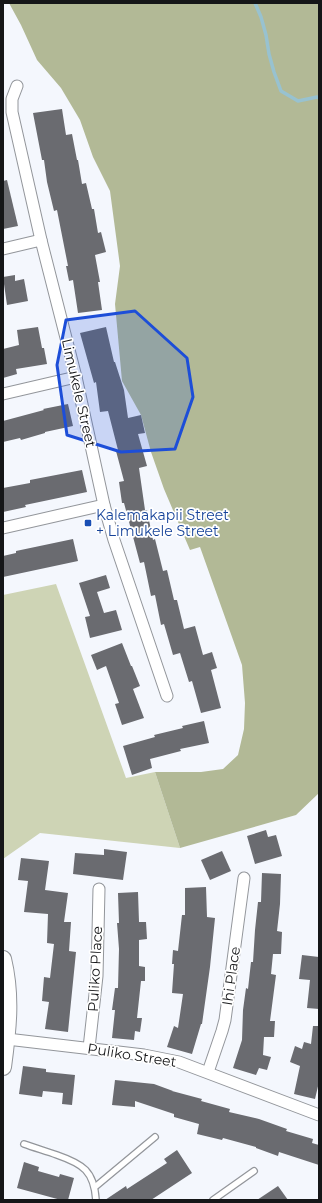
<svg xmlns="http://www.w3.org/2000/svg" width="322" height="1203" font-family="Montserrat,sans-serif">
	<rect width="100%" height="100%" fill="#f4f7fd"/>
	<path fill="#ced4b5" d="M 56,584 L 126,778 L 155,772 L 180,848 L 40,833 L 3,859 L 3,595 Z"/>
	<path fill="#b2b996" d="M 9,3 L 319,3 L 319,793 L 296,815 L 180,848 L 155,772 L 201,772 L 223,769 L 238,755 L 244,729 L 245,703 L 242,665 L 200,547 L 190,550 L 164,489 L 151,452 L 141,415 L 122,381 L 115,304 L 120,266 L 110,191 L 93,157 L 80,120 L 61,88 L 37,60 L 21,25 Z"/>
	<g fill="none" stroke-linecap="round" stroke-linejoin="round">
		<path stroke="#98c2d0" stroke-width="3.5" d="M 255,3 L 261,17 L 266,35 L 269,54 L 274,72 L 281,91 L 298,101 L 317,97 L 319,98"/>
	</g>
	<g fill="#6a6b70">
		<path d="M 62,109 L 66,135 L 72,134 L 77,160 L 78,160 L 82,184 L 86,183 L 92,209 L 94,209 L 98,233 L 101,232 L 106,252 L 95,255 L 100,282 L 98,282 L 102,310 L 78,313 L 73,280 L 69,281 L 66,266 L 68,266 L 57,210 L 54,211 L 47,182 L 44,160 L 42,160 L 33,113 Z"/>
		<path d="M 7,180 L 18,226 L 3,229 L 3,181 Z"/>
		<path d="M 15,275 L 15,281 L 24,279 L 28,301 L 7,305 L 3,277 Z"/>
		<path d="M 38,327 L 42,348 L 44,348 L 47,364 L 16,369 L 17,374 L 3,378 L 3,349 L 19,345 L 17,330 Z"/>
		<path d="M 106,327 L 114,362 L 115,362 L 124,390 L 128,418 L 141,415 L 145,433 L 138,434 L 147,466 L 139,468 L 145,510 L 147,510 L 153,540 L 155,539 L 163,571 L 167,570 L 174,600 L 177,600 L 184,629 L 195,626 L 203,655 L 212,652 L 217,668 L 211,670 L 221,708 L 201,713 L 192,681 L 189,682 L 180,653 L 173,655 L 164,624 L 161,625 L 155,595 L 151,596 L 144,562 L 140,563 L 124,503 L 122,503 L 119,482 L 124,481 L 116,451 L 118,450 L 108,411 L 100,412 L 96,382 L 94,383 L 80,333 Z"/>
		<path d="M 68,404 L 73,426 L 45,432 L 45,433 L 21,440 L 20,438 L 3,442 L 3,421 L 44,410 L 43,409 Z"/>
		<path d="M 82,470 L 87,492 L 25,505 L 26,507 L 3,512 L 3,488 L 30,483 L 30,480 Z"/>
		<path d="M 73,539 L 78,561 L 3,577 L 3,556 L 16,553 L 16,551 Z"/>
		<path d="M 106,575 L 110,588 L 97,592 L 104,613 L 116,610 L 122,630 L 90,638 L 85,617 L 90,616 L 79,583 Z"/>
		<path d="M 122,643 L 131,666 L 132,666 L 140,686 L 133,689 L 144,718 L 122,725 L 115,704 L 119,703 L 106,666 L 97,670 L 91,655 Z"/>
		<path d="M 204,721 L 209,743 L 180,749 L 181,751 L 150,759 L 152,768 L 132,775 L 123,746 L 155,737 L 154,735 L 183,728 L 182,726 Z"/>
		<path d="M 266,830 L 268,837 L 276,835 L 282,856 L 255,864 L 247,836 Z"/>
		<path d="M 104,849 L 127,852 L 123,880 L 73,874 L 75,853 L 104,855 Z"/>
		<path d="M 222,851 L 231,871 L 210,880 L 201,860 Z"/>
		<path d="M 21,858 L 49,861 L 45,890 L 68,893 L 64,922 L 71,922 L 69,951 L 76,952 L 68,1032 L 45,1029 L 49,1002 L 42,1001 L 44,977 L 50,978 L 54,944 L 47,943 L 48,914 L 24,912 L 28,881 L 18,880 Z"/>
		<path d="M 262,873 L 281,874 L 280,904 L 277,931 L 282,932 L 281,954 L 273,954 L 271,974 L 276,975 L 270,1021 L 275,1021 L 274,1037 L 264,1037 L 263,1055 L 271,1057 L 267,1070 L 259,1068 L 256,1075 L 233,1068 L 242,1040 L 243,1010 L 246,988 L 248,989 L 251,962 L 253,962 L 255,930 L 258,902 L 261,902 Z"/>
		<path d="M 206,887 L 207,917 L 215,918 L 210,967 L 202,1024 L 201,1024 L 192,1054 L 167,1047 L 174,1026 L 178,1028 L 183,994 L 172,993 L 174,964 L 172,964 L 173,950 L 178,951 L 182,915 L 185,915 L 185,888 Z"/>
		<path d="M 138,892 L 139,922 L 146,922 L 147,939 L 139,940 L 139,966 L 145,967 L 145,981 L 141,981 L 137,1018 L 142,1018 L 140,1032 L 135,1031 L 134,1040 L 112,1038 L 115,1010 L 112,1010 L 115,988 L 118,988 L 119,949 L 117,923 L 119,923 L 118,893 Z"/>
		<path d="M 302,955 L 319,957 L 319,1009 L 307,1008 L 310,980 L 299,979 Z"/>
		<path d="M 313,1026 L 319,1026 L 319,1082 L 315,1099 L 294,1094 L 300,1066 L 290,1062 L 295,1046 L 302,1049 L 304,1042 L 311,1044 Z"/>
		<path d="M 23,1066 L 46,1069 L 46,1072 L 75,1075 L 72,1105 L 62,1104 L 63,1093 L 43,1091 L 42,1097 L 19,1094 Z"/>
		<path d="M 115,1080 L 154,1084 L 173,1091 L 172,1091 L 202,1099 L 201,1101 L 230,1109 L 229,1112 L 259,1119 L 287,1129 L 286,1131 L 313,1139 L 312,1143 L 319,1145 L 319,1165 L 279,1152 L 278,1156 L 256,1148 L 256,1147 L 223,1138 L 222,1140 L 197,1134 L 199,1124 L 174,1117 L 174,1114 L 135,1101 L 135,1107 L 112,1105 Z"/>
		<path d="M 177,1150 L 192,1173 L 151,1200 L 105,1200 L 126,1186 L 127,1189 L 167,1163 L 164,1159 Z"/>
		<path d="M 24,1162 L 39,1167 L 38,1171 L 59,1177 L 60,1174 L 74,1178 L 68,1200 L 61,1200 L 17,1188 Z"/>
		<path d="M 278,1186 L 288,1200 L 257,1200 Z"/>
	</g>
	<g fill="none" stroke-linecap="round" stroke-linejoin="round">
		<g stroke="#93969b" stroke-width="8">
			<g id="lane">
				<path d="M 24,1144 C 35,1148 46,1151 57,1155 C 83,1164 94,1171 96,1200"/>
				<path d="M 95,1187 L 155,1137"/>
				<path d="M 213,1200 L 254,1171"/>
			</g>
		</g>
		<g stroke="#93969b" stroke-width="13">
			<g id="street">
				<path d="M 17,86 L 12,99 L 12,112 L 41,240 L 76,377 L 104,505 L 114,540 L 167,696"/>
				<path d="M 3,249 L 41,240"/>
				<path d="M 3,394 L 76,377"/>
				<path d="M 3,528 L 104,505"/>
				<path d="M 7,1039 L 144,1055 L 179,1062 L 319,1115"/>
				<path d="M 89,1048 L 97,976 L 99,889"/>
				<path d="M 208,1072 L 222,1031 L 225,1020 L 244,878"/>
			</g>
		</g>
		<g stroke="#93969b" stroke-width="18">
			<path id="secondary" d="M 3,959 C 12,996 8,1030 3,1067"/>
		</g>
		<use href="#lane" stroke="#fff" stroke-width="5.5"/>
		<use href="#street" stroke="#fff" stroke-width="11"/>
		<use href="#secondary" stroke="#fff" stroke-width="16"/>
	</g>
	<path fill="#1d4ed8" fill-opacity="0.2" stroke="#1d4ed8" stroke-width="3" stroke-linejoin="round" d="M 135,311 L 187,358 L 193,397 L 175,449 L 121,452 L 67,435 L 57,365 L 66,320 Z"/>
	<rect fill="#1a4fb4" stroke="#fff" stroke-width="1.5" x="84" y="519" width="8" height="8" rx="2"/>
	<g text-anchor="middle" stroke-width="3.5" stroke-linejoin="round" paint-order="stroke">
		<g font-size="14" fill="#151618" stroke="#fff">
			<text transform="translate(79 393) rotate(77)" y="5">Limukele Street</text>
			<text transform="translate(95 969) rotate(-87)" y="5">Puliko Place</text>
			<text transform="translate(231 976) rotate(-82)" y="5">Ihi Place</text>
			<text transform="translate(132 1055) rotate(9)" y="5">Puliko Street</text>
		</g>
		<g font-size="14" fill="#164399" stroke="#fff" text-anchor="start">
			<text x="96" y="520">Kalemakapii Street<tspan x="96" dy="16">+ Limukele Street</tspan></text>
		</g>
	</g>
	<rect width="322" height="1203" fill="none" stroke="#151618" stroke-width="8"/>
</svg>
